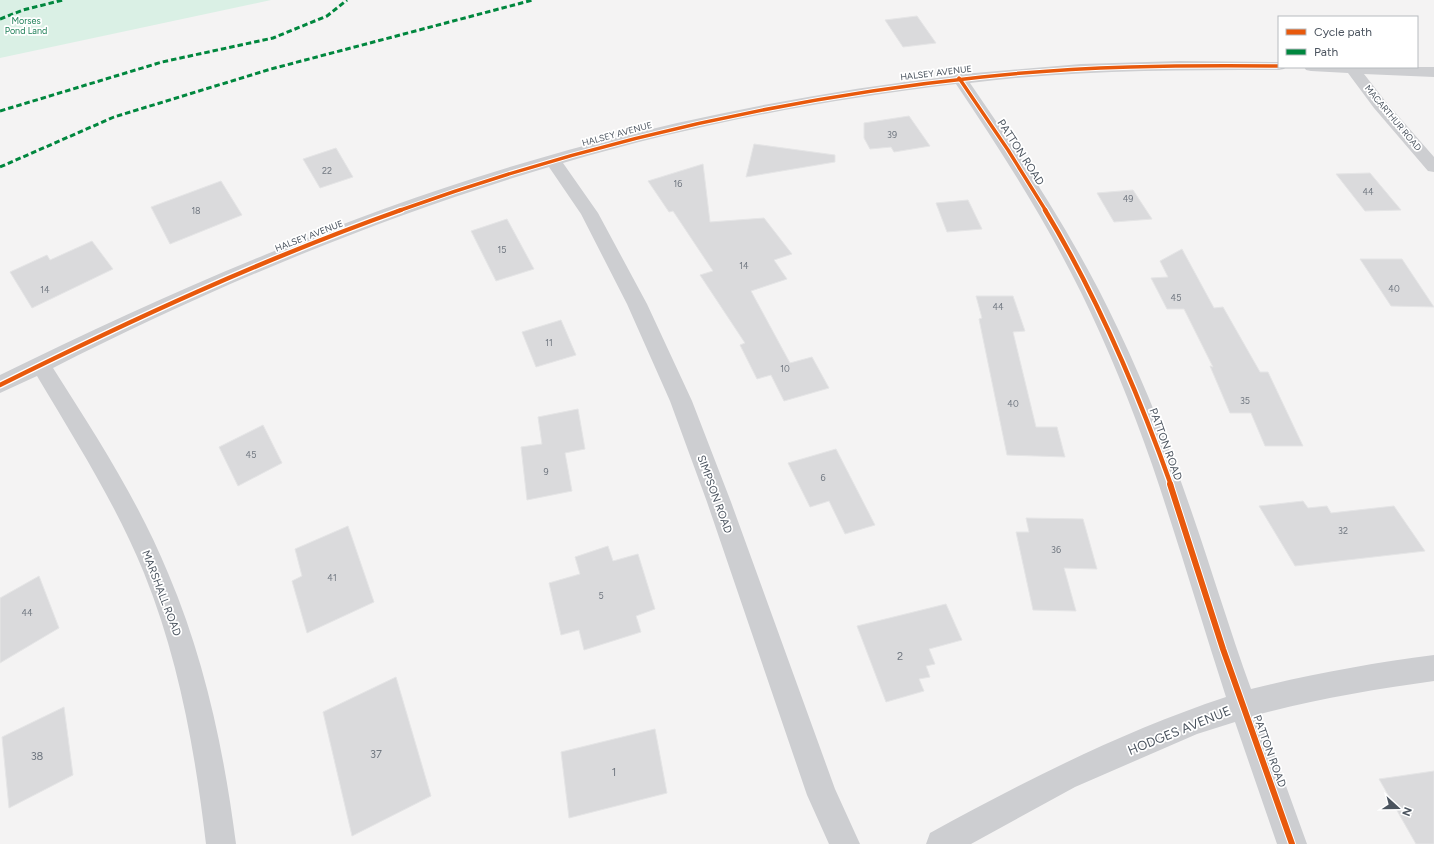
<svg xmlns="http://www.w3.org/2000/svg" width="1434" height="844" font-family="Figtree,sans-serif">
	<rect width="100%" height="100%" fill="#f4f3f3"/>
	<path fill="#daf0e5" d="M 0,0 L 271,0 L 0,58 Z"/>
	<g fill="#dadadc" stroke="#e5e5e6">
		<path d="M 917,16 L 936,43 L 903,47 L 885,20 Z"/>
		<path d="M 909,116 L 930,146 L 894,152 L 891,147 L 870,149 L 864,138 L 864,123 Z"/>
		<path d="M 754,144 L 835,155 L 835,162 L 746,177 Z"/>
		<path d="M 336,148 L 353,177 L 320,188 L 303,159 Z"/>
		<path d="M 703,164 L 710,222 L 764,218 L 792,254 L 774,260 L 787,279 L 751,291 L 790,363 L 812,357 L 829,388 L 784,401 L 771,375 L 757,379 L 740,345 L 745,343 L 700,275 L 713,271 L 673,211 L 669,212 L 648,181 Z"/>
		<path d="M 1370,173 L 1401,210 L 1365,211 L 1336,174 Z"/>
		<path d="M 221,181 L 242,215 L 170,244 L 151,207 Z"/>
		<path d="M 1133,190 L 1152,219 L 1114,222 L 1097,193 Z"/>
		<path d="M 968,200 L 982,229 L 947,232 L 936,203 Z"/>
		<path d="M 507,219 L 534,269 L 496,281 L 471,231 Z"/>
		<path d="M 92,241 L 113,269 L 32,308 L 10,272 L 47,255 L 50,260 Z"/>
		<path d="M 1182,249 L 1214,308 L 1223,307 L 1260,372 L 1268,372 L 1303,446 L 1265,446 L 1251,413 L 1230,413 L 1210,366 L 1213,367 L 1184,309 L 1167,309 L 1151,278 L 1168,277 L 1160,261 Z"/>
		<path d="M 1360,259 L 1402,259 L 1434,307 L 1391,306 Z"/>
		<path d="M 976,296 L 1013,296 L 1025,331 L 1013,332 L 1036,427 L 1057,427 L 1065,457 L 1007,455 L 979,319 L 982,318 Z"/>
		<path d="M 561,320 L 576,355 L 536,367 L 522,332 Z"/>
		<path d="M 578,409 L 585,449 L 565,453 L 572,491 L 527,500 L 521,447 L 542,444 L 538,417 Z"/>
		<path d="M 263,425 L 282,463 L 238,486 L 219,447 Z"/>
		<path d="M 836,449 L 875,525 L 845,534 L 829,501 L 810,507 L 788,463 Z"/>
		<path d="M 1303,501 L 1308,508 L 1327,506 L 1331,513 L 1394,506 L 1425,551 L 1295,566 L 1259,506 Z"/>
		<path d="M 1026,518 L 1083,519 L 1097,569 L 1064,568 L 1076,611 L 1033,610 L 1016,532 L 1029,532 Z"/>
		<path d="M 348,526 L 374,602 L 307,633 L 292,581 L 302,576 L 295,549 Z"/>
		<path d="M 608,546 L 613,561 L 638,554 L 655,609 L 636,616 L 641,632 L 584,650 L 579,630 L 561,635 L 549,583 L 580,574 L 575,557 Z"/>
		<path d="M 39,576 L 59,628 L 0,663 L 0,598 Z"/>
		<path d="M 946,604 L 962,640 L 929,649 L 935,664 L 926,666 L 930,677 L 919,679 L 924,691 L 886,702 L 857,626 Z"/>
		<path d="M 396,677 L 431,796 L 352,836 L 323,712 Z"/>
		<path d="M 64,707 L 73,775 L 9,808 L 2,737 Z"/>
		<path d="M 655,729 L 667,793 L 569,818 L 561,752 Z"/>
		<path d="M 1434,771 L 1434,844 L 1416,844 L 1379,779 Z"/>
	</g>
	<g fill="none" stroke-linecap="round" stroke-linejoin="round">
		<g fill="#cdced1" fill-rule="evenodd">
			<path d="M 1180,61 L 1279,62 L 1279,67 L 1286,67 L 1284,69 L 1279,70 C 1176,70 1072,70 970,83 C 1025,163 1078,243 1119,331 C 1147,390 1171,451 1192,513 C 1212,571 1230,631 1251,689 C 1311,674 1372,663 1434,655 L 1434,681 C 1376,689 1317,699 1260,714 L 1307,844 L 1277,844 L 1235,722 L 1197,734 L 1075,787 L 971,844 L 926,844 L 930,833 C 1025,781 1123,731 1226,697 C 1206,636 1188,574 1168,513 C 1149,452 1126,391 1100,333 C 1061,245 1010,164 956,84 C 823,100 692,125 563,163 L 598,213 L 647,304 L 692,401 L 731,502 L 835,789 L 860,844 L 829,844 L 807,795 L 707,502 L 670,401 L 627,304 L 581,214 L 549,167 C 378,218 212,287 53,368 C 95,434 138,500 168,573 C 205,660 224,751 236,844 L 206,844 C 195,751 179,660 144,573 C 116,504 75,440 37,376 L 0,393 L 0,375 C 189,282 386,198 591,144 C 710,113 831,90 953,76 L 959,73 L 963,74 L 1081,64 Z"/>
			<path d="M 1304,67 L 1434,67 L 1434,77 L 1364,74 L 1386,102 L 1434,157 L 1434,172 L 1428,171 L 1374,108 L 1348,73 L 1311,71 L 1306,70 Z"/>
		</g>
		<g stroke="#00873e" stroke-width="3" stroke-dasharray="5.5 3" stroke-linecap="butt">
			<path d="M 0,19 L 23,10 L 63,0"/>
			<path d="M 0,111 L 162,62 L 273,38 L 327,16 L 347,0"/>
			<path d="M 0,167 L 114,117 L 271,69 L 533,0"/>
		</g>
		<g stroke="#fff" stroke-width="5.5">
			<g id="cycleway-far2">
				<path d="M 959,78 L 1008,150 L 1046,211"/>
				<path d="M 398,211 C 587,143 782,98 982,77 C 1080,66 1180,65 1279,66"/>
			</g>
		</g>
		<g stroke="#fff" stroke-width="7">
			<g id="cycleway-far1">
				<path d="M 1045,210 C 1097,296 1137,390 1171,485"/>
				<path d="M 0,385 C 131,320 263,259 401,210"/>
			</g>
		</g>
		<g stroke="#fff" stroke-width="8">
			<path id="cycleway" d="M 1170,484 L 1223,649 L 1292,844"/>
		</g>
		<use href="#cycleway-far2" stroke="#e8590c" stroke-width="3.5"/>
		<use href="#cycleway-far1" stroke="#e8590c" stroke-width="4.5"/>
		<use href="#cycleway" stroke="#e8590c" stroke-width="6"/>
	</g>
	<g text-anchor="middle" stroke-width="3.5" stroke-linejoin="round" paint-order="stroke">
		<g font-size="9" fill="#1d7f57" stroke="#fff">
			<text x="26" y="24">Morses<tspan x="26" dy="10">Pond Land</tspan></text>
		</g>
		<g font-size="9" fill="#4b545f" stroke="#fff">
			<text transform="translate(936 73) rotate(-7)" y="3">HALSEY AVENUE</text>
			<text transform="translate(1393 118) rotate(50)" y="3">MACARTHUR ROAD</text>
			<text transform="translate(617 134) rotate(-15)" y="3">HALSEY AVENUE</text>
			<text transform="translate(309 236) rotate(-21)" y="3">HALSEY AVENUE</text>
		</g>
		<g font-size="9" fill="#707780">
			<text x="892" y="138">39</text>
			<text x="327" y="174">22</text>
			<text x="678" y="187">16</text>
			<text x="1368" y="195">44</text>
			<text x="1128" y="202">49</text>
			<text x="196" y="214">18</text>
			<text x="502" y="253">15</text>
			<text x="744" y="269">14</text>
			<text x="1394" y="292">40</text>
			<text x="45" y="293">14</text>
			<text x="1176" y="301">45</text>
			<text x="998" y="310">44</text>
			<text x="549" y="346">11</text>
			<text x="785" y="372">10</text>
			<text x="1245" y="404">35</text>
			<text x="1013" y="407">40</text>
			<text x="251" y="458">45</text>
			<text x="546" y="475">9</text>
			<text x="823" y="481">6</text>
			<text x="1343" y="534">32</text>
			<text x="1056" y="553">36</text>
			<text x="332" y="581">41</text>
			<text x="601" y="599">5</text>
			<text x="27" y="616">44</text>
		</g>
		<g font-size="11" fill="#4b545f" stroke="#fff">
			<text transform="translate(1021 152) rotate(57)" y="4">PATTON ROAD</text>
			<text transform="translate(1166 444) rotate(70)" y="4">PATTON ROAD</text>
			<text transform="translate(715 494) rotate(70)" y="4">SIMPSON ROAD</text>
			<text transform="translate(162 593) rotate(69)" y="4">MARSHALL ROAD</text>
			<text transform="translate(1270 751) rotate(70)" y="4">PATTON ROAD</text>
		</g>
		<g font-size="11" fill="#707780">
			<text x="900" y="660">2</text>
			<text x="376" y="758">37</text>
			<text x="37" y="760">38</text>
			<text x="614" y="776">1</text>
		</g>
		<g font-size="13" fill="#4b545f" stroke="#fff">
			<text transform="translate(1179 730) rotate(-22)" y="5">HODGES AVENUE</text>
		</g>
	</g>
	<rect x="1278" y="16" width="140" height="52" fill="#ffffff" stroke="#b7bbbf"/>
	<rect x="1286" y="29" width="20" height="6" fill="#e8590c" stroke="#b7bbbf"/>
	<text x="1314" y="36" font-size="12" fill="#4b545f">Cycle path</text>
	<rect x="1286" y="49" width="20" height="6" fill="#00873e" stroke="#b7bbbf"/>
	<text x="1314" y="56" font-size="12" fill="#4b545f">Path</text>
	<g transform="translate(1398 808) rotate(111)" stroke="#ffffff" stroke-width="3" paint-order="stroke">
	<path d="M0-3L7 15L0 10L-7 15Z" fill="#4b545f"/>
	<text y="-6" font-size="11" font-weight="bold" text-anchor="middle" fill="#4b545f">N</text>
	</g>
</svg>
